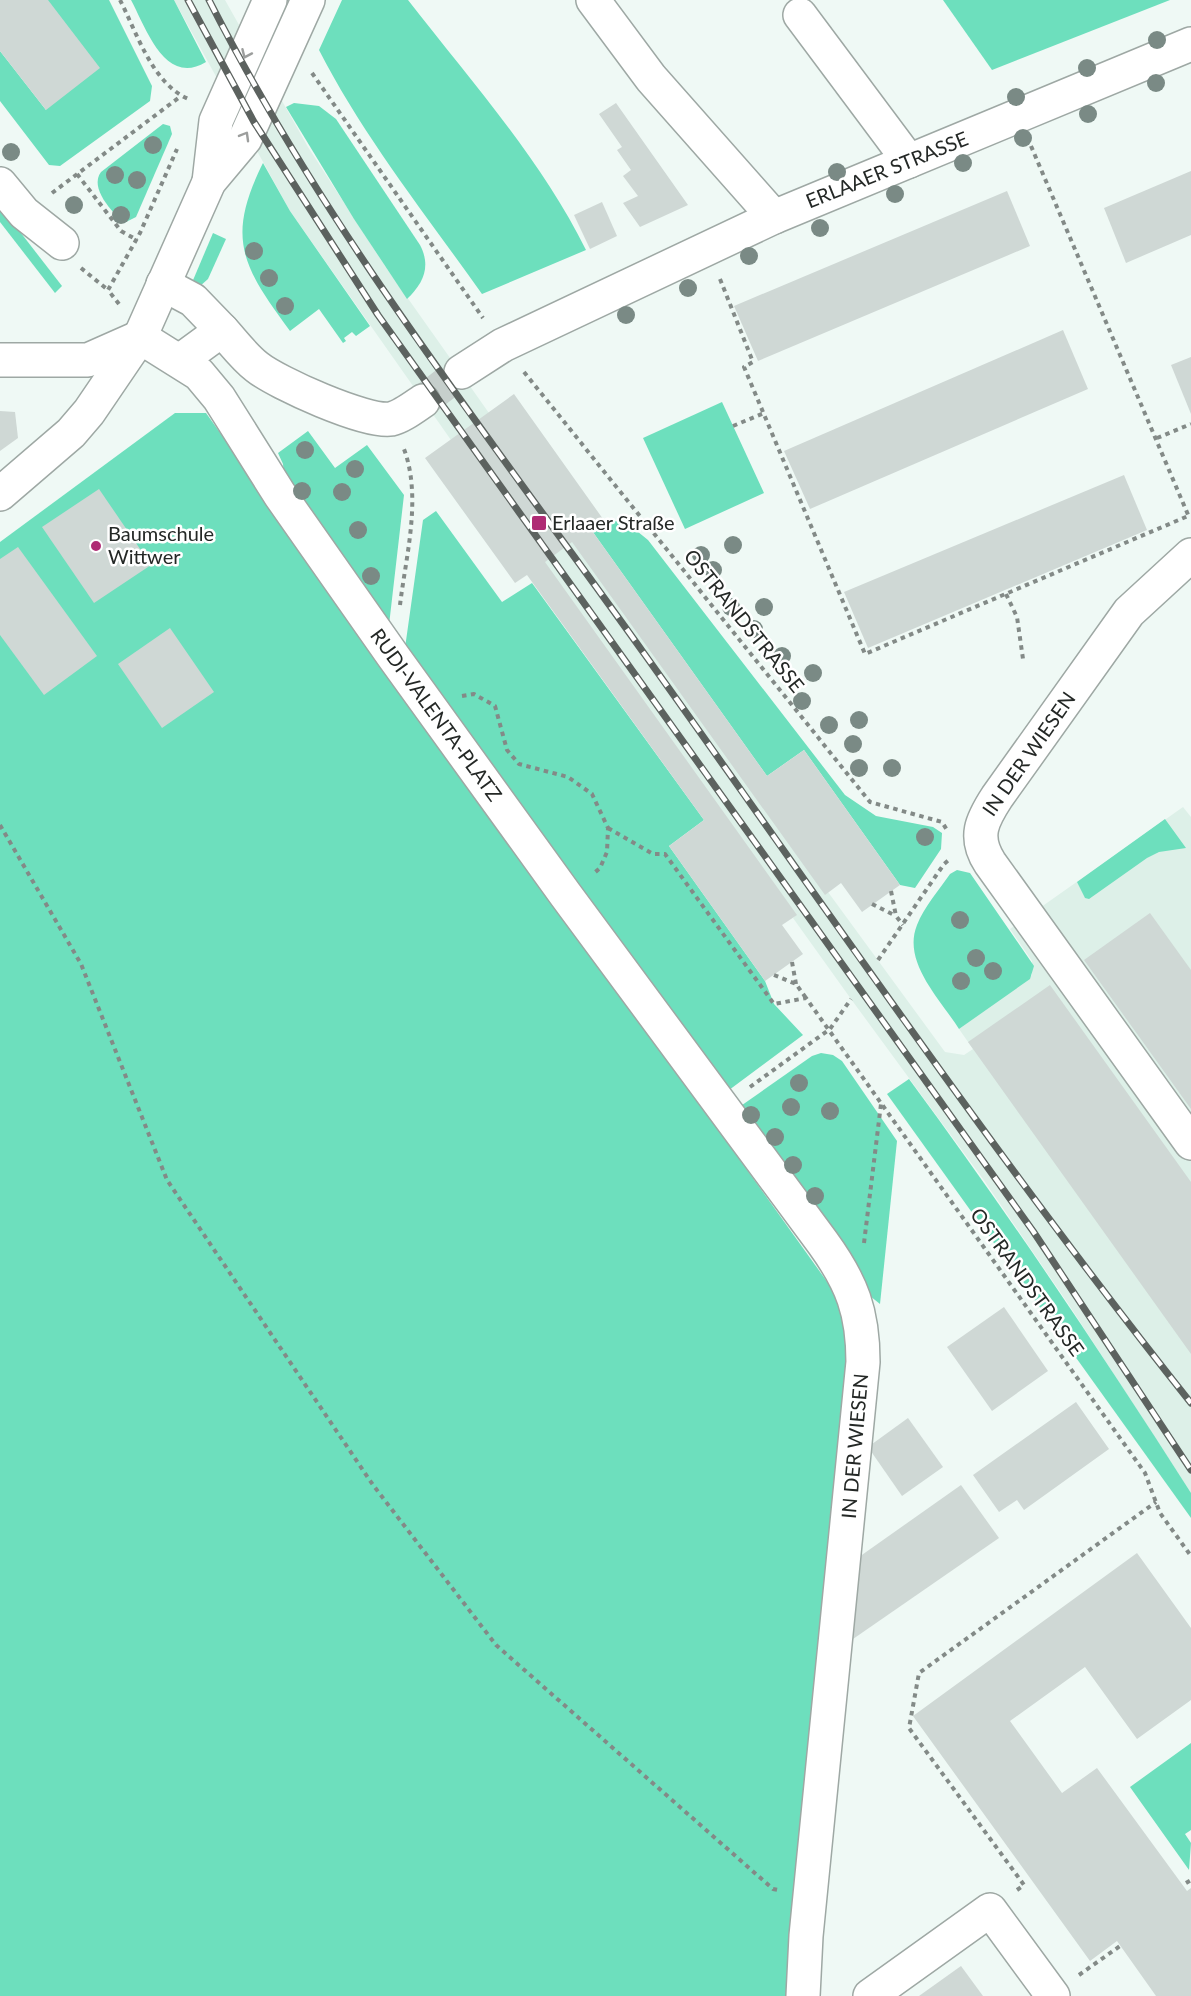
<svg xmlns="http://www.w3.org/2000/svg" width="1191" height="1996" font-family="Lato,sans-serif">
	<rect width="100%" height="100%" fill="#eff9f5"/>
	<path fill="#ddf0e8" d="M 174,0 L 225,0 L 308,147 L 385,266 L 828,892 L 945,1052 L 964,1055 L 973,1049 L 959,1029 L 1032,975 L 1032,961 L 1010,929 L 1183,807 L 1191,817 L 1191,1493 L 1069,1305 L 983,1179 L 851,999 L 793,918 L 796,915 L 451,440 L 290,211 Z"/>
	<g fill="#6ddfbd">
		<path d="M 48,0 L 109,0 L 152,86 L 150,101 L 60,166 L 49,165 L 0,101 L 0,51 L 46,110 Z"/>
		<path d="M 131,0 L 174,0 L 206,62 C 165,87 146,28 131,0 Z"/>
		<path d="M 342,0 L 408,0 C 470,80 541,159 586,250 L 482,294 C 426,215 363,136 319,50 Z"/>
		<path d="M 943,0 L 1170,0 L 992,70 Z"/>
		<path d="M 294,103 L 319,106 L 336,119 L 420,245 C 431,266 424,283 407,299 L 354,219 L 286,107 Z"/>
		<path d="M 163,124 L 170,126 L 172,134 L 136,217 L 124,223 C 112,212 89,188 101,172 Z"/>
		<path d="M 263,163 L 290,211 L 370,326 L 356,336 L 352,332 L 344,338 L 346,341 L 343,343 L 319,309 L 290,331 C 243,267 225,239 263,163 Z"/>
		<path d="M 0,206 L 62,286 L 55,293 L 0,222 Z"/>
		<path d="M 213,233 L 226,239 L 208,279 L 199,287 L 191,285 Z"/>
		<path d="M 722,402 L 764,493 L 685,529 L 643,438 Z"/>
		<path d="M 175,413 L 206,413 L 838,1297 L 850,1332 L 830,1558 L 786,1996 L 0,1996 L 0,542 Z"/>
		<path d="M 308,431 L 335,468 L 367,445 L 404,495 L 389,625 L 285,487 L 283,464 L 278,453 Z"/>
		<path d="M 436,511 L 502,602 L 532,583 L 704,820 L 669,846 L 765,981 L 774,1004 L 803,1035 L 725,1093 L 404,655 L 423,520 Z"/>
		<path d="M 603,519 L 627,523 L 648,540 L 845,795 L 876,816 L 933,827 L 942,833 L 941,849 L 915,888 L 900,885 L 804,750 L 767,776 L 590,528 Z"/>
		<path d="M 1165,819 L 1186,848 L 1159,852 L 1147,858 L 1089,899 L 1085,898 L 1077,882 Z"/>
		<path d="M 957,870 L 970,873 L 1034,966 L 1030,979 L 959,1029 C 940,999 902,962 917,925 C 924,907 939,890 950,874 Z"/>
		<path d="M 821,1053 L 833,1055 L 842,1061 L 897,1141 L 880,1304 L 865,1292 L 735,1110 L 812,1056 Z"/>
		<path d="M 909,1079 C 1008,1213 1101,1352 1191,1493 L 1191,1518 L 887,1094 Z"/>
		<path d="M 1191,1743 L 1191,1830 L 1185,1834 L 1191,1843 L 1189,1870 L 1130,1787 Z"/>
	</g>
	<g fill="#cfd8d5">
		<path d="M 0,0 L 48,0 L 100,68 L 46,110 L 0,51 Z"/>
		<path d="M 616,103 L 688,205 L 640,227 L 623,203 L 638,196 L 623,176 L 631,170 L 617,150 L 622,147 L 599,114 Z"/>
		<path d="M 1191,171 L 1191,235 L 1126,263 L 1104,208 Z"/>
		<path d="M 1007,191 L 1030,246 L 758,361 L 734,306 Z"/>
		<path d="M 602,202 L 617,236 L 590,249 L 574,215 Z"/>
		<path d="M 1063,330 L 1088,389 L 810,509 L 784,451 Z"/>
		<path d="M 1191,357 L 1191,414 L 1171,365 Z"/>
		<path d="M 514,394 L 603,519 L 590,528 L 767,776 L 804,750 L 900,885 L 862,912 L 841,883 L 825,895 L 572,542 L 545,562 L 797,915 L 782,925 L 803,954 L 765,981 L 669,846 L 704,820 L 527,575 L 515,583 L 425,458 Z"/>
		<path d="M 0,411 L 15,412 L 18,438 L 0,451 Z"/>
		<path d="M 1124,475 L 1147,530 L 868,648 L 844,592 Z"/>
		<path d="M 99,489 L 151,565 L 94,603 L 42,527 Z"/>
		<path d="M 18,547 L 97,656 L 44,695 L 0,635 L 0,559 Z"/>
		<path d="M 170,628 L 214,692 L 162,728 L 118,664 Z"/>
		<path d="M 1150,913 L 1191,970 L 1191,1109 L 1084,960 Z"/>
		<path d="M 1050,985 L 1191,1182 L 1191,1354 L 968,1042 Z"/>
		<path d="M 1004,1307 L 1048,1371 L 992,1411 L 947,1347 Z"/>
		<path d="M 1076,1402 L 1109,1449 L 1024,1510 L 1017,1500 L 999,1512 L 973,1475 Z"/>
		<path d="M 908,1418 L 943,1467 L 902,1496 L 868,1447 Z"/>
		<path d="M 961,1485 L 999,1538 L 853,1639 L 859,1557 Z"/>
		<path d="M 1137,1553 L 1191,1628 L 1191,1700 L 1137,1739 L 1085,1667 L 1010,1721 L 1062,1793 L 1097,1768 L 1187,1891 L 1191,1888 L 1191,1996 L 1156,1996 L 1117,1941 L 1090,1961 L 913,1716 Z"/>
		<path d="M 961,1966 L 983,1996 L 919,1996 Z"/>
	</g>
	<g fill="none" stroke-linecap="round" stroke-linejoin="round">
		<path stroke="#c6cfcc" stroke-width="33" stroke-dasharray="33 16" stroke-linecap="butt" d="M 423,401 L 461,372"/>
		<g stroke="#9ea8a4" stroke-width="36">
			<g id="minor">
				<path d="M 593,0 L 651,78 L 774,217"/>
				<path d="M 800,15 L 909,161"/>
				<path d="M 209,182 L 216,121 L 270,0"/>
				<path d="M 0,184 L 24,213 L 62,243"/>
				<path d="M 163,284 L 193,300 L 222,330"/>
				<path d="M 140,337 L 199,374 L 219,398 L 280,495 L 393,656 L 565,894 L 823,1243 C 852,1283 863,1312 863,1362 L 806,1936 L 803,1996"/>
				<path d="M 0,360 L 88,360 L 140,337"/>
				<path d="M 181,360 L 222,330 C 233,342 244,357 257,367 C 277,383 366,423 391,419 C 401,417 414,407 423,401"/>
				<path d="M 461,372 L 503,345 L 774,217 L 1191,44"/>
				<path d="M 0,494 L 71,433 L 89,412 L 140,337 L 209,182 L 245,139 L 308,0"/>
				<path d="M 1191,555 L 1129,612 L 997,797 C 982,820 973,837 990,863 L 1191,1143"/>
				<path d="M 870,1996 L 990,1910 L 1053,1996"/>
			</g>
		</g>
		<g stroke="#838a87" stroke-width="4" stroke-dasharray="4.5 4.5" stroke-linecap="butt">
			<path d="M 120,0 C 137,33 153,86 191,100"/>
			<path d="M 312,73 L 483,318"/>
			<path d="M 1031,146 L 1189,517"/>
			<path d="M 77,174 L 121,231 L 137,240"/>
			<path d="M 52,193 L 181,96"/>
			<path d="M 81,268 L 108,290"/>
			<path d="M 720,279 L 753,362 L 744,367 L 865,654 L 1188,516"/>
			<path d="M 119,304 L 108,290 L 140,233 L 177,149"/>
			<path d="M 524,372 L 870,802 L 942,822 L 947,830"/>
			<path d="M 733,426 L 764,413"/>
			<path d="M 1157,438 L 1191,424"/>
			<path d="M 1006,594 L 1017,617 L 1023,659"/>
			<path d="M 400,605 C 406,555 422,498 404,449"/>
			<path d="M 462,696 L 474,694 L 495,706 L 507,750 L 519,764 L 568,777 L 592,794 L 608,828 L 607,852 L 600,868 L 593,874"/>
			<path d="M 0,825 L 81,964 L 167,1180 L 373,1485 L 496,1645 L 773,1889 L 778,1890"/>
			<path d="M 608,828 L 653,854 L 665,854 L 774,1004 L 806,998 L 1145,1473 L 1160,1513 L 1191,1556"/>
			<path d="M 891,891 L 896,916 L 903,925"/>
			<path d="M 872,904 L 896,916"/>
			<path d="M 878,960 L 944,864 L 951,858"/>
			<path d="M 792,962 L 796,984"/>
			<path d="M 774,975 L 796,984 L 806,998"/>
			<path d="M 750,1087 L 830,1029 L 851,999"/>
			<path d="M 864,1243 L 881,1104"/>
			<path d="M 1186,1883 L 1191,1880"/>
			<path d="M 1017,1890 L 1024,1885 L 909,1728 L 919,1673 L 1156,1502"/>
			<path d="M 1079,1975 L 1120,1946"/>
		</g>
		<use href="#minor" stroke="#fff" stroke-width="33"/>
		<g stroke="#5c625f" stroke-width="7">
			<g id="rail">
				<path d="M 188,0 L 254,122 L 378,315 L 1033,1231 L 1191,1470"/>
				<path d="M 209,0 C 327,233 492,440 643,652 C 823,904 998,1161 1191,1403"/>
			</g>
		</g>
		<use href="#rail" stroke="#fff" stroke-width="4.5" stroke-dasharray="14" stroke-linecap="butt"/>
	</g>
	<g fill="#7a8a85">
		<circle cx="1157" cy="40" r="9"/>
		<circle cx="1087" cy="68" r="9"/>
		<circle cx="1156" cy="83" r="9"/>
		<circle cx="1016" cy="97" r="9"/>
		<circle cx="1088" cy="114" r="9"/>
		<circle cx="1023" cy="138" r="9"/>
		<circle cx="153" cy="145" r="9"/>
		<circle cx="11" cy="152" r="9"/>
		<circle cx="963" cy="163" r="9"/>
		<circle cx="837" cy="172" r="9"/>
		<circle cx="115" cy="175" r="9"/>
		<circle cx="137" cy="180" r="9"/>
		<circle cx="895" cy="194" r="9"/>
		<circle cx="74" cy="205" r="9"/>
		<circle cx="121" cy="215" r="9"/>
		<circle cx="820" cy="228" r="9"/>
		<circle cx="254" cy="251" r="9"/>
		<circle cx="749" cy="256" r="9"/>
		<circle cx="269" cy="278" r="9"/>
		<circle cx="688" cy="288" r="9"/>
		<circle cx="285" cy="306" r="9"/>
		<circle cx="626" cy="315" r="9"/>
		<circle cx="305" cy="450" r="9"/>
		<circle cx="355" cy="469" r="9"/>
		<circle cx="302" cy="491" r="9"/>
		<circle cx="342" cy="492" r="9"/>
		<circle cx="358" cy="530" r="9"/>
		<circle cx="733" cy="545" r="9"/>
		<circle cx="701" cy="555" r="9"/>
		<circle cx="713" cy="570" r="9"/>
		<circle cx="371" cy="576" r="9"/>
		<circle cx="731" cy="607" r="9"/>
		<circle cx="764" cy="607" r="9"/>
		<circle cx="754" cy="629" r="9"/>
		<circle cx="782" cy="656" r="9"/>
		<circle cx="813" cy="673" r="9"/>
		<circle cx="802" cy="701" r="9"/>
		<circle cx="859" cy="720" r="9"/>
		<circle cx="829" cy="725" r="9"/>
		<circle cx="853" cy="744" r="9"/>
		<circle cx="859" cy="768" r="9"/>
		<circle cx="892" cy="768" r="9"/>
		<circle cx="925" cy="837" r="9"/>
		<circle cx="960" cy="920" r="9"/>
		<circle cx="976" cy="958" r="9"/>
		<circle cx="993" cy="971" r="9"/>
		<circle cx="961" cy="981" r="9"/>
		<circle cx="799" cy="1083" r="9"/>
		<circle cx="791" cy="1107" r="9"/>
		<circle cx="830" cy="1111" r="9"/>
		<circle cx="751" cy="1115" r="9"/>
		<circle cx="775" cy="1137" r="9"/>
		<circle cx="793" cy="1165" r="9"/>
		<circle cx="815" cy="1196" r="9"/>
	</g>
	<defs><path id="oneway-chevron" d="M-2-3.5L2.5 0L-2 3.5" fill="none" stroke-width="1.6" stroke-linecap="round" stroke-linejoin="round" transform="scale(1.5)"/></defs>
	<g stroke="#9c9e9d">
		<use href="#oneway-chevron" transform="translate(246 54) rotate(114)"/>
		<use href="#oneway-chevron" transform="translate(245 136) rotate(-60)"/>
	</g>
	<g fill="#af2b74" stroke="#fff" stroke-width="2">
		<rect x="531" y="515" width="16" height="16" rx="3"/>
		<circle cx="96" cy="546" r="6"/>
	</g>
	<g text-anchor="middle" stroke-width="5" stroke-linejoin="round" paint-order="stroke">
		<g font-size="20" fill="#242826" stroke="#fff">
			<text transform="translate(887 170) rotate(-22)" y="7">ERLAAER STRASSE</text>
			<text transform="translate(744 621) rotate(51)" y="7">OSTRANDSTRASSE</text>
			<text transform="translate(436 715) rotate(54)" y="7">RUDI-VALENTA-PLATZ</text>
			<text transform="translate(1029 754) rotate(-55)" y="7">IN DER WIESEN</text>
			<text transform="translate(1027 1282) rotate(54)" y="7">OSTRANDSTRASSE</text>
			<text transform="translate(855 1446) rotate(-85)" y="7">IN DER WIESEN</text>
		</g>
		<g font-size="20" fill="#242826" stroke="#fff" text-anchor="start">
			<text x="552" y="530">Erlaaer Straße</text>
			<text x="108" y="541">Baumschule<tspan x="108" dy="23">Wittwer</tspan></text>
		</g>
	</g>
</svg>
